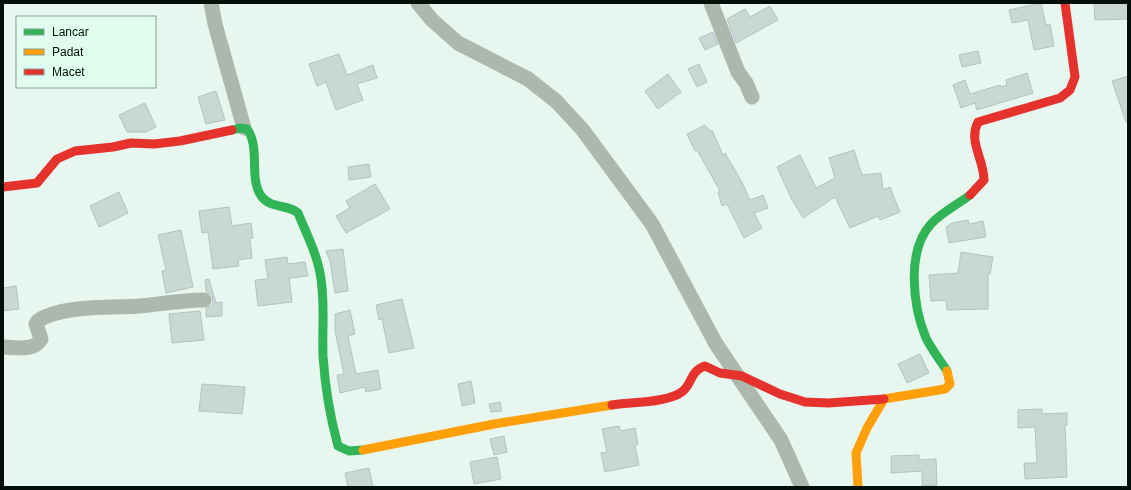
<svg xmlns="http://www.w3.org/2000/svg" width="1131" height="490" font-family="Arial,sans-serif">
	<rect width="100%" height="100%" fill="#e7f7ef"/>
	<g fill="#c9d8d4" stroke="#b4c3bf">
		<path d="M 1041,3 L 1046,25 L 1050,24 L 1054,46 L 1034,50 L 1028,20 L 1012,23 L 1009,10 Z"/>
		<path d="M 1094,3 L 1128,3 L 1128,19 L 1095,20 Z"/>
		<path d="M 770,6 L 778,20 L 736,43 L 727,19 L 745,9 L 750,17 Z"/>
		<path d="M 713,32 L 718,44 L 705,50 L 699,38 Z"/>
		<path d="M 978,51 L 981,63 L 962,67 L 959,55 Z"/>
		<path d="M 339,54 L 347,75 L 373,65 L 377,78 L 357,84 L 363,100 L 336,110 L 326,82 L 317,86 L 309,64 Z"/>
		<path d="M 699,64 L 707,82 L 697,87 L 688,69 Z"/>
		<path d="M 1027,73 L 1033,93 L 977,110 L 975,103 L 961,108 L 953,85 L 965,80 L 970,94 L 1000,85 L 1001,87 L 1007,85 L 1006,80 Z"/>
		<path d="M 668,74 L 681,92 L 658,109 L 645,91 Z"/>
		<path d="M 1128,76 L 1128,122 L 1126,122 L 1112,81 Z"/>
		<path d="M 216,91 L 225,120 L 206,124 L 198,97 Z"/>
		<path d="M 145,103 L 156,127 L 146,132 L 127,132 L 119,115 Z"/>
		<path d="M 705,125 L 710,131 L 712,130 L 723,155 L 725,153 L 743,184 L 750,200 L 763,195 L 768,208 L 754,213 L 762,228 L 744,238 L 727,204 L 722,206 L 718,192 L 720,191 L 697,150 L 695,151 L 687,134 Z"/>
		<path d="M 854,150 L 862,175 L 881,173 L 883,190 L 890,187 L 900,212 L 880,220 L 878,216 L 850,228 L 835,197 L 803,218 L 791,198 L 777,167 L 800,155 L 816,188 L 835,178 L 829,158 Z"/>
		<path d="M 369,164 L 371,177 L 349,180 L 348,167 Z"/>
		<path d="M 375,184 L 390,209 L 346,233 L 336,216 L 350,208 L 346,201 Z"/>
		<path d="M 119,192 L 128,213 L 99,227 L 90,206 Z"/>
		<path d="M 229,207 L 232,226 L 251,223 L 253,238 L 250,238 L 252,258 L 238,260 L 239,266 L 213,269 L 208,232 L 202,233 L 199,211 Z"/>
		<path d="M 968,220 L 969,224 L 983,221 L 986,237 L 949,243 L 946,227 L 952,223 Z"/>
		<path d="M 181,230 L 193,287 L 166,293 L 162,271 L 166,270 L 158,235 Z"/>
		<path d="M 343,249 L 348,291 L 335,293 L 330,261 L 326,251 Z"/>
		<path d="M 961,252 L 993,257 L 990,274 L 988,273 L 988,309 L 947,310 L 946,300 L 931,301 L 929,275 L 958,273 Z"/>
		<path d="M 287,257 L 288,264 L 305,262 L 308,276 L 289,278 L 292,302 L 258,306 L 255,280 L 268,279 L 265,260 Z"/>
		<path d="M 209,279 L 216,303 L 222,302 L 222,316 L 206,317 L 206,308 L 212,305 L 213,300 L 211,295 L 206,291 L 205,280 Z"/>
		<path d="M 16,286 L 19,309 L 3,311 L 3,288 Z"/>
		<path d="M 402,299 L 414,348 L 389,353 L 382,319 L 379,320 L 376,305 Z"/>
		<path d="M 350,310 L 355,334 L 348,336 L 356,374 L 378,370 L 381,389 L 366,392 L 365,387 L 340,393 L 337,375 L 344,374 L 335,331 L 335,314 Z"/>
		<path d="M 200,311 L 204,340 L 172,343 L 169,314 Z"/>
		<path d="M 920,354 L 929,373 L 907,383 L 898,364 Z"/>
		<path d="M 471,381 L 475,403 L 462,406 L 458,384 Z"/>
		<path d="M 202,384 L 245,387 L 242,414 L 199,411 Z"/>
		<path d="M 500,402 L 502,411 L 491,412 L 489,404 Z"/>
		<path d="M 1042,409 L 1042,414 L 1067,413 L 1067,425 L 1065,425 L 1067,477 L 1025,479 L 1024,463 L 1037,463 L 1035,427 L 1018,428 L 1018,410 Z"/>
		<path d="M 619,426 L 621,431 L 635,428 L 638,444 L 635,445 L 639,465 L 605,472 L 601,453 L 607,452 L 602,429 Z"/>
		<path d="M 504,436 L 507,452 L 494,455 L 490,439 Z"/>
		<path d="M 919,455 L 919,460 L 936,459 L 937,485 L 922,486 L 922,471 L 891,473 L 891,456 Z"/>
		<path d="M 497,457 L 501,479 L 474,484 L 470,462 Z"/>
		<path d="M 369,468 L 373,487 L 348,487 L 345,473 Z"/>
	</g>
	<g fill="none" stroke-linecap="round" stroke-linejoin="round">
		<g stroke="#acb8ae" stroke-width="15">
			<path d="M 211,3 L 215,24 L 244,128"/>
			<path d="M 418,3 L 432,20 L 458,43 L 528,79 L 556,101 L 582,129 L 652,224 L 716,344 L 781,440 L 802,487"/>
			<path d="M 711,3 L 738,72 L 746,83 L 752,97"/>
			<path d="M 3,347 C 15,347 34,352 41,339 L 36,324 L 38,321 C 60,305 113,308 140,306 C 161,304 183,300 204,300"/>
		</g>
		<g stroke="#30b455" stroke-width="9">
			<path d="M 232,130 L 240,128 L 247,129 C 261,147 248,180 262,197 C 271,209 289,204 298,213 C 307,235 318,256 321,279 C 325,305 322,330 323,356 C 325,386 330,417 338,446 L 349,451 L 363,450"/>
			<path d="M 947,371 C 940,360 932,350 926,338 C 913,307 906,251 931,224 C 942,212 957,205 970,195"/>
		</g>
		<g stroke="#ff9f0a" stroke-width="9">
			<path d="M 363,450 L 494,424 L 612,405"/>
			<path d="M 858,487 L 856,453 L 867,428 L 884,399 L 945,389 L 950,384 L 947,371"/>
		</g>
		<g stroke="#e5322d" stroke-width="9">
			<path d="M 3,187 L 37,183 L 57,159 L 75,151 L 113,147 L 131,143 L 154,144 L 180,141 L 232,130"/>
			<path d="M 970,195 L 984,180 C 984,159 968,142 978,122 L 1060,98 L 1070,90 L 1075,77 L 1065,3"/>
			<path d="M 612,405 C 631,402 669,403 683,391 C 693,382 690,371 705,366 L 720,373 L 742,376 L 780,394 L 805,402 L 828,403 L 884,399"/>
		</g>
	</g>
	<rect width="1131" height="490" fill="none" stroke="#030f09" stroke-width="8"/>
	<rect x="16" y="16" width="140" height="72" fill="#e0feef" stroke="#889e93"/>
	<rect x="24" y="29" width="20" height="6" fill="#30b455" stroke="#889e93"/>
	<text x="52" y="36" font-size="12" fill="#030f09">Lancar</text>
	<rect x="24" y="49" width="20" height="6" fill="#ff9f0a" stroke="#889e93"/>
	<text x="52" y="56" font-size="12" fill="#030f09">Padat</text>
	<rect x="24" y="69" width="20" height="6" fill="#e5322d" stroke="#889e93"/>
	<text x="52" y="76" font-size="12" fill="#030f09">Macet</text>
</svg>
